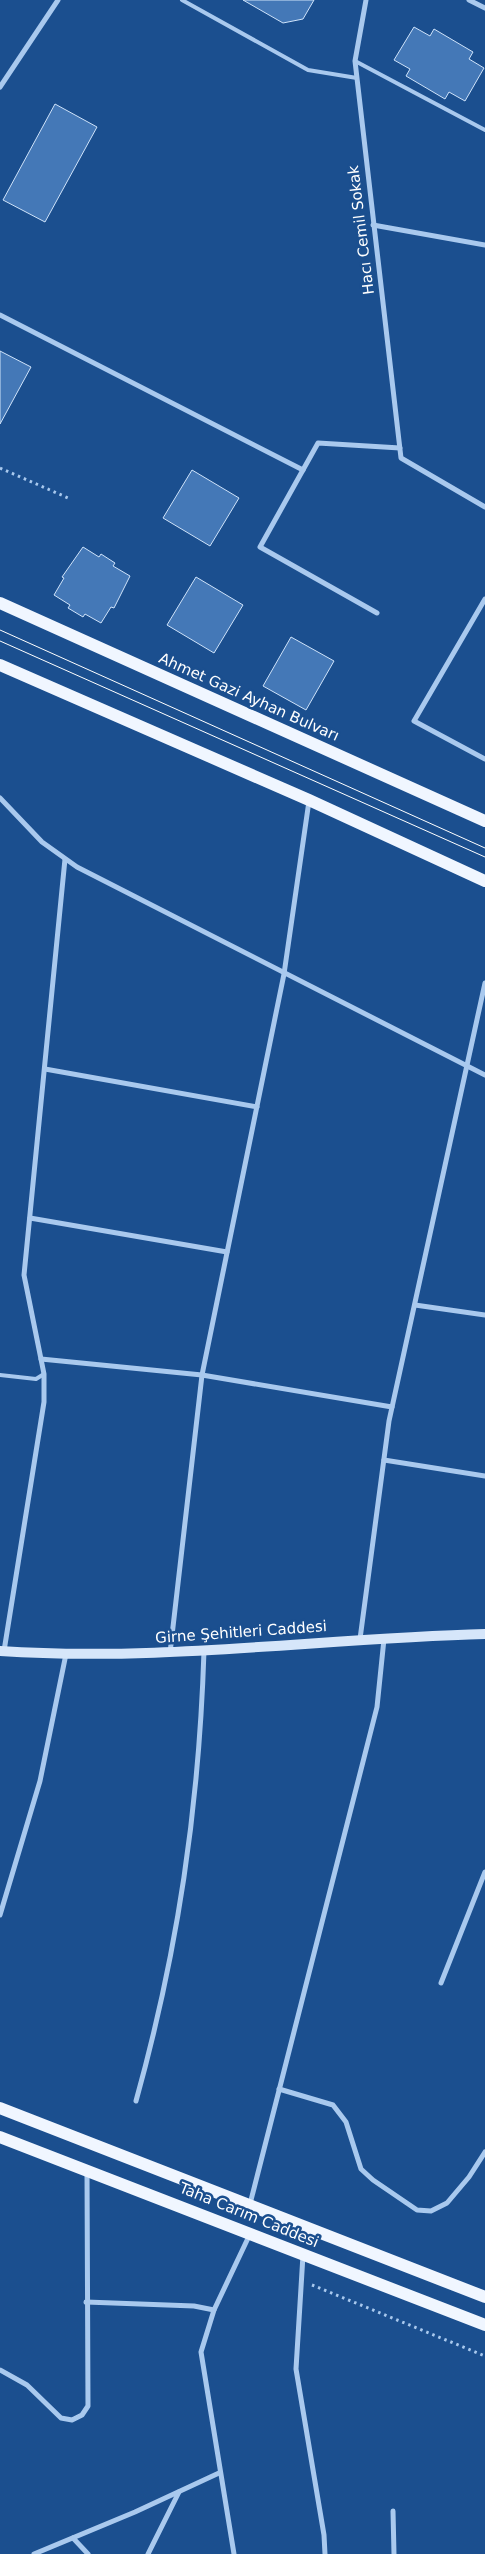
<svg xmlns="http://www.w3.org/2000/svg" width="485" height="2554" font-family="'DejaVu Sans',sans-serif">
	<rect width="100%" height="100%" fill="#1b4f8f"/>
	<g fill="#4478b7" stroke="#cfe3fa">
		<path d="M 243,0 L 314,0 L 303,19 L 283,23 Z"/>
		<path d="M 414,27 L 430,36 L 434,29 L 473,52 L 469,59 L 484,68 L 465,101 L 449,92 L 445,99 L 406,76 L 410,69 L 394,60 Z"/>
		<path d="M 55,104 L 97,127 L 45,222 L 3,200 Z"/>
		<path d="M 0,351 L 31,367 L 0,424 Z"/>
		<path d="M 192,470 L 239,498 L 210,546 L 163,518 Z"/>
		<path d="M 83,547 L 99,557 L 101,554 L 115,563 L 113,566 L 130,576 L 114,608 L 111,607 L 101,623 L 85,614 L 83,617 L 68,608 L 70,605 L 54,595 L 64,578 L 62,577 Z"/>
		<path d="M 196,577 L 243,605 L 214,653 L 167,625 Z"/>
		<path d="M 291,637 L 334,661 L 306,710 L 263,686 Z"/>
	</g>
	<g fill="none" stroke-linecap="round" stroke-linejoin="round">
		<g stroke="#a9c9ee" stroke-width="3" stroke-dasharray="2.5 4" stroke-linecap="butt">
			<path d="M 0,468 L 68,498"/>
			<path d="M 312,2285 L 485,2356"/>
		</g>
		<g stroke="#a9c9ee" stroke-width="4">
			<path d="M 182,0 L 308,70 L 357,78"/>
			<path d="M 355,61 L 485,130"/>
			<path d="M 0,1375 L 36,1379 L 44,1374"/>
		</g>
		<g stroke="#a9c9ee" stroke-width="5">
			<path d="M 366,0 L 355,61 L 401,458 L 485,507"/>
			<path d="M 469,0 L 485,8"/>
			<path d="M 0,87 L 58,0"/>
			<path d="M 373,225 L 485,245"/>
			<path d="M 0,315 L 303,470"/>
			<path d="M 485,599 L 414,721 L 485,759"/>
			<path d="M 377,613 L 260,547 L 318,443 L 400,448"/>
			<path d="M 0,798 L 42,842 L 77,867 L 485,1075"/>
			<path d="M 45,1069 L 257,1107"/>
			<path d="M 30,1218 L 227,1252"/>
			<path d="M 415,1305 L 485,1315"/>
			<path d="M 41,1359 L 202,1375 L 392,1407"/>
			<path d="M 384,1460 L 485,1476"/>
			<path d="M 360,1639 L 389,1421 L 485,983"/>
			<path d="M 4,1651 L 44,1402 L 44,1374 L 24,1275 L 65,859"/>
			<path d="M 170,1653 L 202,1375 L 284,974 L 309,801"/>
			<path d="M 0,1915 L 40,1781 L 66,1654"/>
			<path d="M 441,1983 L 485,1872"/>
			<path d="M 279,2089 L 333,2105 L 346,2122 L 361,2169 L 373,2180 L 417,2210 L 431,2211 L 447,2203 L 469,2177 L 485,2152"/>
			<path d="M 136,2101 C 178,1950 199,1807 204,1651"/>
			<path d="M 250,2204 L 377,1707 L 384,1639"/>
			<path d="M 303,2255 L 296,2369 L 324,2535 L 325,2554"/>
			<path d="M 86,2302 L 194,2306 L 214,2310"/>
			<path d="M 0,2370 L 27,2385 L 61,2418 L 72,2420 L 82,2415 L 88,2406 L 87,2171"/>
			<path d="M 393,2511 L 394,2554"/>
			<path d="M 73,2538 L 88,2554"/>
			<path d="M 34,2554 L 135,2512 L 219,2473"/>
			<path d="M 148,2554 L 179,2492"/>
			<path d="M 234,2554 L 201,2352 L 214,2310 L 250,2234"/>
		</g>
		<path stroke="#d6e6fa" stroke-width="10" d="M 0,1651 C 162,1662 323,1638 485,1634"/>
		<g stroke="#f0f6ff" stroke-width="12">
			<path d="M 0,603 L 485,821"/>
			<path d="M 0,665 L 309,800 L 485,881"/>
			<path d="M 0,2108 L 485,2297"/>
			<path d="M 0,2137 L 485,2325"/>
		</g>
		<g stroke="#fff" stroke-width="1">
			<path d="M 0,630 L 485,848"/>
			<path d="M 0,641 L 485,857"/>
		</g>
	</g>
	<g text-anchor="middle" stroke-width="5" stroke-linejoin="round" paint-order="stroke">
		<g font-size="15" fill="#fff" stroke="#1b4f8f">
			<text transform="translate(361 230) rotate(-97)" y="5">Hacı Cemil Sokak</text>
			<text transform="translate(249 697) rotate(24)" y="5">Ahmet Gazi Ayhan Bulvarı</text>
			<text transform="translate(241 1632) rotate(-4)" y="5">Girne Şehitleri Caddesi</text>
			<text transform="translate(249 2215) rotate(22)" y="5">Taha Carım Caddesi</text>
		</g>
	</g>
</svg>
